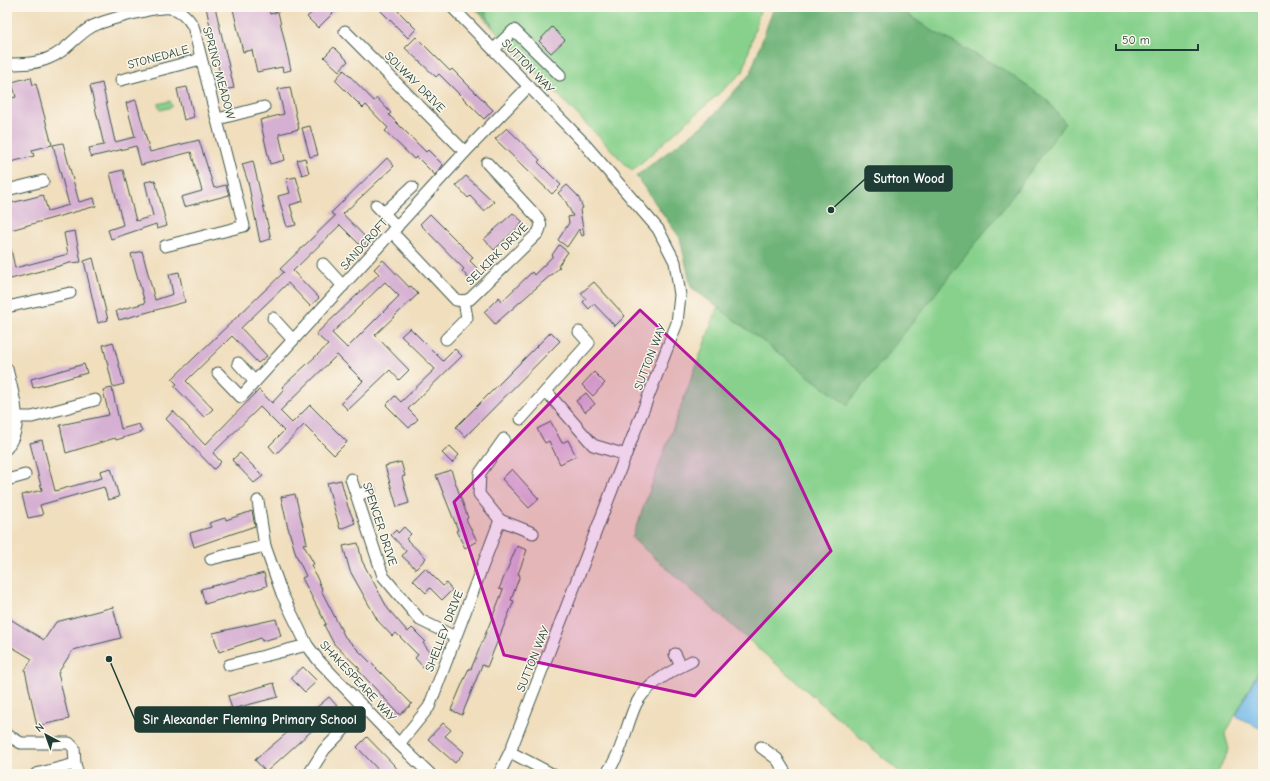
<svg xmlns="http://www.w3.org/2000/svg" width="1270" height="781" font-family="'Comic Neue',sans-serif">
	<rect width="100%" height="100%" fill="#fbf7ec"/>
	<filter id="ink" filterUnits="userSpaceOnUse"><feTurbulence type="fractalNoise" baseFrequency=".025" numOctaves="2"/><feDisplacementMap in="SourceGraphic" scale="8" xChannelSelector="R" yChannelSelector="G"/><feConvolveMatrix kernelMatrix="1 2 1 2 8 2 1 2 1" color-interpolation-filters="sRGB"/></filter>
	<filter id="wash" filterUnits="userSpaceOnUse"><feTurbulence type="fractalNoise" baseFrequency=".012" numOctaves="4" result="noise"/><feDisplacementMap in="SourceGraphic" scale="16" xChannelSelector="R" yChannelSelector="G"/><feGaussianBlur stdDeviation="0.9" result="paint"/><feColorMatrix in="noise" values="0 0 0 0 0 0 0 0 0 0 0 0 0 0 0 0 0 1.4 0 .05"/><feComposite in="paint" operator="in"/></filter>
	<g filter="url(#wash)">
		<rect width="100%" height="100%" fill="#f0debd"/>
		<g fill="#88d18d" stroke="#548760">
			<path d="M 483,7 L 761,7 L 743,72 L 632,171 L 493,28 Z"/>
			<path d="M 896,7 L 1263,7 L 1263,662 L 1225,735 L 1229,749 L 1217,774 L 902,774 L 632,538 L 718,307 L 847,404 L 931,30 Z"/>
			<path d="M 170,101 L 172,107 L 160,110 L 158,104 Z"/>
		</g>
		<g fill="#6eb378" stroke="#467856">
			<path d="M 474,7 L 483,7 L 493,28 Z"/>
			<path d="M 774,7 L 896,7 L 931,30 L 1004,70 L 1047,100 L 1065,123 L 1006,205 L 847,405 L 691,287 L 680,238 L 636,176 L 706,123 L 750,74 Z"/>
		</g>
		<path fill="#71bae9" stroke="#487c8e" d="M 1263,662 L 1263,730 L 1236,716 Z"/>
		<g id="blocks">
			<g fill="#d6b0d3" fill-rule="evenodd">
				<path d="M 206,7 L 215,7 L 234,88 L 223,90 Z"/>
				<path d="M 241,7 L 268,7 L 270,14 L 278,12 L 291,70 L 283,72 L 282,67 L 257,72 L 252,50 L 243,52 L 233,9 Z"/>
				<path d="M 318,7 L 339,7 L 318,28 L 307,17 Z"/>
				<path d="M 377,7 L 394,7 L 416,29 L 408,38 Z"/>
				<path d="M 552,27 L 565,40 L 551,53 L 539,41 Z"/>
				<path d="M 416,37 L 450,71 L 452,69 L 493,110 L 484,119 L 439,74 L 436,77 L 405,48 Z"/>
				<path d="M 334,47 L 348,61 L 339,71 L 324,57 Z"/>
				<path d="M 344,70 L 374,101 L 377,98 L 391,113 L 389,115 L 426,152 L 428,150 L 443,165 L 435,175 L 417,157 L 414,159 L 385,131 L 388,128 L 366,105 L 363,108 L 335,80 Z"/>
				<path d="M 31,77 L 33,85 L 36,84 L 52,145 L 32,150 L 34,156 L 7,163 L 7,99 L 16,97 L 12,82 Z"/>
				<path d="M 102,83 L 115,142 L 135,137 L 126,103 L 136,100 L 150,152 L 199,140 L 214,188 L 226,185 L 229,195 L 184,207 L 181,197 L 202,191 L 191,152 L 141,165 L 136,146 L 91,157 L 89,148 L 104,145 L 90,86 Z"/>
				<path d="M 187,87 L 194,117 L 184,120 L 177,89 Z"/>
				<path d="M 290,87 L 299,129 L 279,134 L 285,160 L 270,164 L 260,120 L 284,114 L 278,89 Z"/>
				<path d="M 310,126 L 318,155 L 310,157 L 302,128 Z"/>
				<path d="M 507,128 L 540,160 L 538,162 L 561,185 L 552,194 L 495,139 Z"/>
				<path d="M 63,143 L 79,202 L 94,198 L 96,206 L 7,231 L 7,204 L 43,195 L 48,211 L 69,205 L 53,145 Z"/>
				<path d="M 305,158 L 309,173 L 302,175 L 297,160 Z"/>
				<path d="M 387,158 L 394,166 L 343,214 L 369,241 L 362,247 L 340,225 L 293,271 L 319,298 L 310,306 L 288,283 L 241,328 L 267,356 L 258,363 L 232,336 L 186,381 L 213,409 L 204,417 L 174,386 L 177,384 L 172,379 L 284,272 L 280,269 L 335,216 L 331,213 Z"/>
				<path d="M 253,161 L 271,239 L 260,242 L 248,182 L 242,164 Z"/>
				<path d="M 123,170 L 136,221 L 153,216 L 145,182 L 155,180 L 167,226 L 157,229 L 156,224 L 111,239 L 108,230 L 123,225 L 110,173 Z"/>
				<path d="M 466,176 L 494,202 L 484,211 L 470,196 L 468,198 L 456,185 Z"/>
				<path d="M 296,177 L 303,201 L 290,205 L 296,225 L 287,227 L 278,196 L 290,193 L 286,179 Z"/>
				<path d="M 567,185 L 578,196 L 583,208 L 580,210 L 584,235 L 582,236 L 579,229 L 567,247 L 558,240 L 569,223 L 568,217 L 573,216 L 566,202 L 558,193 Z"/>
				<path d="M 513,213 L 523,222 L 494,250 L 484,239 Z"/>
				<path d="M 430,214 L 473,257 L 470,261 L 479,270 L 469,279 L 462,271 L 464,269 L 420,224 Z"/>
				<path d="M 75,231 L 81,262 L 70,263 L 7,280 L 7,249 L 11,249 L 15,268 L 68,254 L 64,233 Z"/>
				<path d="M 559,245 L 568,252 L 558,266 L 560,267 L 495,324 L 484,312 L 499,297 L 502,301 L 532,272 L 534,275 L 553,256 L 552,255 Z"/>
				<path d="M 142,251 L 155,300 L 173,294 L 169,274 L 179,272 L 185,302 L 119,320 L 116,311 L 145,303 L 131,254 Z"/>
				<path d="M 93,258 L 108,320 L 98,323 L 84,261 Z"/>
				<path d="M 383,260 L 409,287 L 411,286 L 418,294 L 375,335 L 409,370 L 399,380 L 390,370 L 348,410 L 341,403 L 363,381 L 337,355 L 280,411 L 292,423 L 310,405 L 347,442 L 334,455 L 304,425 L 276,454 L 269,446 L 284,431 L 260,407 L 213,453 L 221,462 L 214,469 L 166,419 L 173,411 L 205,445 L 259,390 L 272,403 L 284,390 L 282,387 L 328,345 L 316,334 L 379,274 L 374,269 ZM 385,282 L 399,296 L 347,348 L 332,333 Z"/>
				<path d="M 594,282 L 625,316 L 615,326 L 594,304 L 589,309 L 583,302 L 586,299 L 581,293 Z"/>
				<path d="M 410,328 L 443,361 L 455,349 L 462,356 L 408,409 L 418,419 L 409,428 L 386,405 L 395,396 L 401,402 L 435,369 L 401,336 Z"/>
				<path d="M 551,332 L 560,341 L 465,437 L 456,427 Z"/>
				<path d="M 113,342 L 124,384 L 113,387 L 103,345 Z"/>
				<path d="M 84,364 L 87,373 L 33,388 L 31,379 Z"/>
				<path d="M 594,372 L 605,383 L 593,396 L 582,385 Z"/>
				<path d="M 112,388 L 121,429 L 139,424 L 142,432 L 116,440 L 115,438 L 66,453 L 60,425 L 109,415 L 103,390 Z"/>
				<path d="M 586,393 L 595,404 L 585,412 L 576,401 Z"/>
				<path d="M 551,422 L 562,443 L 568,440 L 576,456 L 560,464 L 549,441 L 545,443 L 537,429 Z"/>
				<path d="M 42,440 L 55,491 L 102,478 L 100,471 L 111,468 L 119,497 L 108,500 L 104,487 L 40,505 L 43,515 L 28,518 L 22,495 L 42,490 L 30,443 Z"/>
				<path d="M 450,446 L 459,455 L 452,463 L 442,453 Z"/>
				<path d="M 240,453 L 263,476 L 254,483 L 232,460 Z"/>
				<path d="M 401,462 L 405,476 L 402,477 L 409,503 L 397,507 L 385,466 Z"/>
				<path d="M 512,469 L 539,499 L 529,508 L 502,479 Z"/>
				<path d="M 451,470 L 468,518 L 466,519 L 477,541 L 465,548 L 456,531 L 458,530 L 436,475 Z"/>
				<path d="M 341,480 L 348,507 L 355,523 L 340,529 L 327,483 Z"/>
				<path d="M 295,494 L 307,543 L 303,544 L 314,564 L 311,565 L 322,589 L 321,590 L 345,637 L 412,704 L 400,715 L 358,670 L 360,669 L 334,644 L 324,625 L 326,624 L 302,578 L 306,576 L 296,555 L 287,524 L 281,497 Z"/>
				<path d="M 252,511 L 255,526 L 194,547 L 190,533 L 211,527 L 209,523 L 225,518 L 226,520 Z"/>
				<path d="M 404,527 L 411,534 L 406,539 L 426,558 L 416,569 L 402,556 L 406,551 L 391,535 L 396,530 L 398,533 Z"/>
				<path d="M 358,543 L 362,561 L 388,609 L 408,632 L 412,628 L 425,641 L 423,643 L 434,657 L 423,667 L 415,658 L 418,655 L 396,633 L 392,636 L 378,621 L 350,571 L 343,546 Z"/>
				<path d="M 517,546 L 527,550 L 518,574 L 520,575 L 511,600 L 514,601 L 487,667 L 482,665 L 462,715 L 451,710 L 469,668 L 471,669 L 494,613 L 503,590 L 499,589 Z"/>
				<path d="M 425,568 L 443,586 L 446,583 L 452,590 L 442,600 L 430,588 L 426,593 L 413,580 Z"/>
				<path d="M 264,573 L 267,586 L 205,604 L 201,589 Z"/>
				<path d="M 113,607 L 121,638 L 73,650 L 58,673 L 69,719 L 37,726 L 25,670 L 32,659 L 7,644 L 7,617 L 44,640 L 56,622 Z"/>
				<path d="M 276,619 L 281,636 L 262,641 L 261,638 L 219,652 L 213,633 Z"/>
				<path d="M 303,667 L 317,681 L 305,692 L 291,678 Z"/>
				<path d="M 274,683 L 278,697 L 232,709 L 228,696 Z"/>
				<path d="M 329,697 L 338,707 L 266,772 L 255,760 Z"/>
				<path d="M 443,723 L 451,730 L 445,736 L 464,752 L 455,763 L 428,739 Z"/>
				<path d="M 367,737 L 395,766 L 401,774 L 382,774 L 357,747 Z"/>
			</g>
		</g>
	</g>
	<g filter="url(#ink)">
		<use href="#blocks" fill-opacity="0" stroke="#3e5549" stroke-width="1"/>
		<g fill="none" stroke-linecap="round" stroke-linejoin="round">
			<g stroke="#3e5549" stroke-width="13">
				<g id="minor">
					<path d="M 452,7 L 582,141 L 658,229 L 675,262 L 680,295 L 677,323 L 510,752 L 499,774"/>
					<path d="M 345,31 L 465,152"/>
					<path d="M 494,49 L 514,30 L 560,75"/>
					<path d="M 7,64 C 21,64 36,64 49,58 C 66,52 77,34 93,26 C 106,20 157,6 170,8 C 181,9 188,18 193,26 L 244,226 L 165,246"/>
					<path d="M 121,80 L 201,59"/>
					<path d="M 218,119 L 264,107"/>
					<path d="M 7,190 L 43,181"/>
					<path d="M 376,205 L 397,227"/>
					<path d="M 384,213 L 412,187"/>
					<path d="M 392,232 L 456,300 L 464,301 L 470,299 L 538,233 C 541,227 542,224 538,218 L 487,163"/>
					<path d="M 323,264 L 343,286"/>
					<path d="M 7,307 L 70,293"/>
					<path d="M 273,318 L 293,340"/>
					<path d="M 579,332 L 589,343 L 546,391 L 593,445 L 626,455"/>
					<path d="M 446,339 L 467,318 L 464,301"/>
					<path d="M 238,363 L 255,382"/>
					<path d="M 7,369 C 11,386 20,415 15,431 C 14,437 10,443 7,448"/>
					<path d="M 218,373 L 241,397 L 465,152 L 529,86"/>
					<path d="M 15,417 L 32,417 L 95,400"/>
					<path d="M 521,419 L 546,391"/>
					<path d="M 351,479 L 383,576 L 420,620 L 455,637"/>
					<path d="M 7,480 L 25,475"/>
					<path d="M 357,495 L 370,491"/>
					<path d="M 258,501 L 265,546 L 282,594 L 307,645 L 319,661 L 399,744 L 430,774"/>
					<path d="M 500,520 L 533,533"/>
					<path d="M 211,559 L 265,546"/>
					<path d="M 675,654 L 681,666"/>
					<path d="M 229,665 L 307,645"/>
					<path d="M 7,735 L 21,743 L 69,743 L 74,748 L 75,764"/>
					<path d="M 399,744 L 429,707 L 500,520 L 479,494 L 480,473 L 504,439"/>
					<path d="M 761,747 L 777,759 L 786,774"/>
					<path d="M 510,752 L 552,774"/>
					<path d="M 36,774 L 75,764 L 78,774"/>
					<path d="M 309,774 L 324,750 L 365,708"/>
					<path d="M 606,774 C 623,752 625,728 636,704 C 646,684 673,670 692,661"/>
				</g>
			</g>
			<use href="#minor" stroke="#fff" stroke-width="11"/>
		</g>
	</g>
	<path fill="#b5179e" fill-opacity="0.2" stroke="#b5179e" stroke-width="3" stroke-linejoin="round" d="M 640,310 L 779,440 L 831,551 L 695,696 L 504,655 L 454,502 Z"/>
	<g text-anchor="middle" stroke-width="3" stroke-linejoin="round" paint-order="stroke">
		<g font-size="12" fill="#1f3d34" stroke="#fbf7ec">
			<text transform="translate(158 57) rotate(-15)" y="4">STONEDALE</text>
			<text transform="translate(528 66) rotate(46)" y="4">SUTTON WAY</text>
			<text transform="translate(219 73) rotate(75)" y="4">SPRING MEADOW</text>
			<text transform="translate(415 82) rotate(45)" y="4">SOLWAY DRIVE</text>
			<text transform="translate(364 244) rotate(-48)" y="4">SANDCROFT</text>
			<text transform="translate(497 254) rotate(-45)" y="4">SELKIRK DRIVE</text>
			<text transform="translate(650 357) rotate(-69)" y="4">SUTTON WAY</text>
			<text transform="translate(380 524) rotate(72)" y="4">SPENCER DRIVE</text>
			<text transform="translate(444 631) rotate(-69)" y="4">SHELLEY DRIVE</text>
			<text transform="translate(533 659) rotate(-68)" y="4">SUTTON WAY</text>
			<text transform="translate(358 681) rotate(47)" y="4">SHAKESPEARE WAY</text>
		</g>
	</g>
	<path fill="none" stroke="#1f3d34" stroke-width="1.5" d="M831 210L865 179M109 659L135 720"/>
	<g fill="#1f3d34" stroke="#fbf7ec" stroke-width="1.5">
		<circle cx="831" cy="210" r="4"/>
		<circle cx="109" cy="659" r="4"/>
	</g>
	<g fill="#1f3d34" stroke="#1f3d34" stroke-width="1.5">
		<rect x="865" y="166" width="87" height="25" rx="4"/>
		<rect x="135" y="707" width="230" height="25" rx="4"/>
	</g>
	<g font-size="13" text-anchor="middle" font-weight="bold" fill="#fff">
		<text x="909" y="183">Sutton Wood</text>
		<text x="250" y="724">Sir Alexander Fleming Primary School</text>
	</g>
	<rect width="1270" height="781" fill="none" stroke="#fbf7ec" stroke-width="24"/>
	<g transform="translate(46 735) rotate(319)" stroke="#fbf7ec" stroke-width="3" paint-order="stroke">
	<path d="M0-3L7 15L0 10L-7 15Z" fill="#1f3d34"/>
	<text y="-6" font-size="11" font-weight="bold" text-anchor="middle" fill="#1f3d34">N</text>
	</g>
	<path d="M1116 44v6h82v-6" fill="none" stroke="#1f3d34" stroke-width="2"/>
	<text x="1122" y="44" font-size="12" fill="#1f3d34" stroke="#fbf7ec" stroke-width="3" paint-order="stroke">50 m</text>
</svg>
